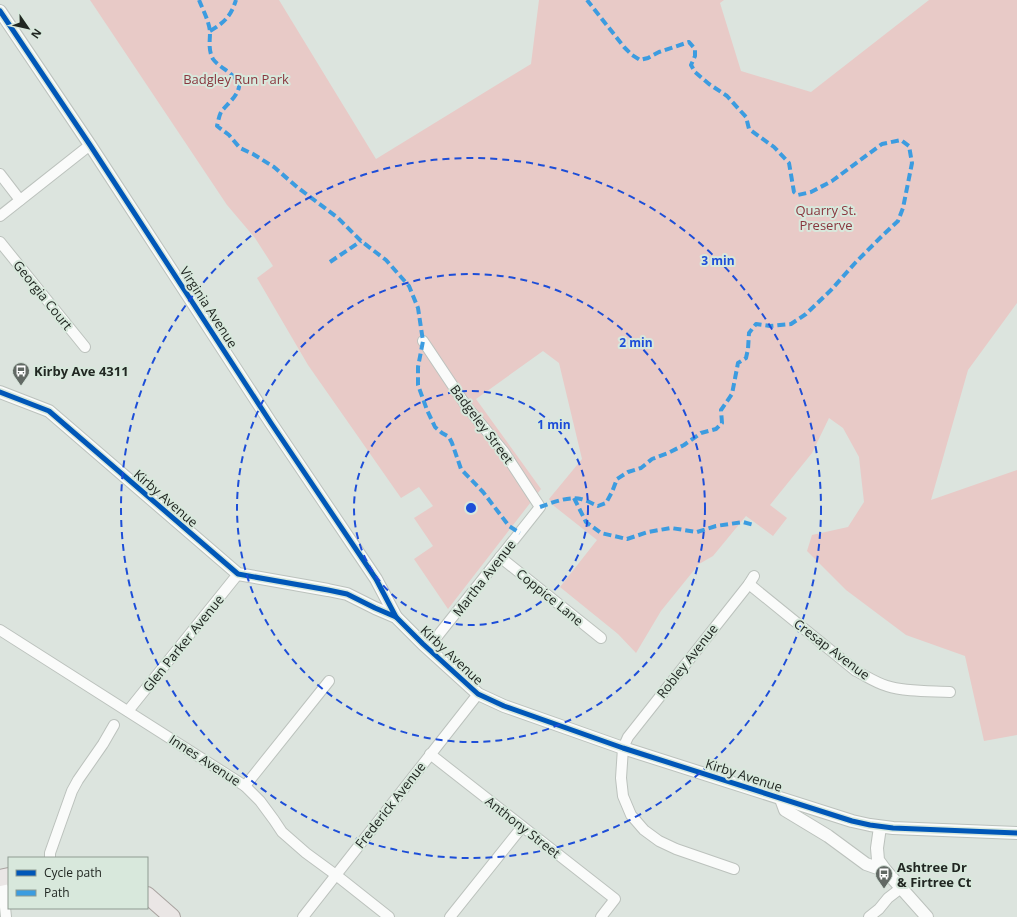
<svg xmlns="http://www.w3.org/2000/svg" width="1017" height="917" font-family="'Open Sans',sans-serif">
	<rect width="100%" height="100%" fill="#dce4de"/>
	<path fill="#e8cac7" d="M 90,0 L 279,0 L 376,159 L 531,64 L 539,0 L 724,0 L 720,3 L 741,71 L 811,92 L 929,0 L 1017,0 L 1017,303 L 968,370 L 931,500 L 1017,470 L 1017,735 L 984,741 L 965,656 L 906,635 L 846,590 L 807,551 L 812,535 L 848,527 L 864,502 L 859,457 L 843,428 L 829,418 L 812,453 L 770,505 L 787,518 L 773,536 L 746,516 L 713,556 L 699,564 L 661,611 L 636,653 L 618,634 L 560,587 L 597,540 L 554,506 L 549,499 L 582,459 L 559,363 L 543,351 L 476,399 L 541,489 L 448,609 L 414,559 L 433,546 L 414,518 L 433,506 L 419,487 L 401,498 L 308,365 L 257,278 L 273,266 L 255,238 L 227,205 Z"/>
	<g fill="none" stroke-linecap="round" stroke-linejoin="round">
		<g stroke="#bcc2bd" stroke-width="12">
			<g id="minor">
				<path d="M 0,174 L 20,200"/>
				<path d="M 0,216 L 90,145"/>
				<path d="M 0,242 L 85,347"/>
				<path d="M 423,341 L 467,407 L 504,452 L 540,507 L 428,648"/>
				<path d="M 500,557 L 601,638"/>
				<path d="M 749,584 L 856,671 C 866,676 876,683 887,686 C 905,692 931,691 950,692"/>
				<path d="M 0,630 L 245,786 L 260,801 L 274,820 L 282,832 L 306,853 L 336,875 L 389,917"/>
				<path d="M 128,711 L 238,574"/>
				<path d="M 430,754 L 615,899 L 601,917"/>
				<path d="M 245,786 L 329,681"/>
				<path d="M 50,858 L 50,853 L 72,791 L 78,780 L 103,744 L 114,725"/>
				<path d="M 734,869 L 676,849 L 659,841 L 644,830 L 631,815 L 623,796 L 621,778 L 623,748 L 628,737 L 749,584 L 754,576"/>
				<path d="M 2,877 L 6,917"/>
				<path d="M 303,917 L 478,694"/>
				<path d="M 450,917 L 522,827"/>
				<path d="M 869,917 L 879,909 L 888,898 L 901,888"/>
			</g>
		</g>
		<g stroke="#bcc2bd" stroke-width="14">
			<g id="tertiary">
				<path d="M 0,11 L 90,145 L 271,423 L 376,579 L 396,617"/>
				<path d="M 0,392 L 49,411 L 238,574 L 328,590 L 347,594 L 375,608 L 396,617 L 423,644 L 478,694 L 504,706 L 623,748 L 852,821 L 870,825 L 893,828 L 1017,833"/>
				<path d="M 781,799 L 785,810 L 828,836 L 866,864 L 886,871"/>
				<path d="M 880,827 L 877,848 L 878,860 L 886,871 L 927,917"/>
			</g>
		</g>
		<g stroke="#a9a3a0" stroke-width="18">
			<g id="primary">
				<path d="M 0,878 L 9,876"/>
				<path d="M 147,895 L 172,917"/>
			</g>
		</g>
		<use href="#minor" stroke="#fafbfa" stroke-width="10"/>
		<use href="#tertiary" stroke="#fafbfa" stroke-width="12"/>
		<use href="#primary" stroke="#eae6e5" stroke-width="16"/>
		<g stroke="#3c9ce0" stroke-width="4" stroke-dasharray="8 4" stroke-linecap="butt">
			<path d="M 199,0 C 203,10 209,21 210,32 C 210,41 208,50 213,59 C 219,68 240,76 239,87 C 237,97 227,104 221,112 C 219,116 218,122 217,126 L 229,135 L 240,148 L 253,154 L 274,167 L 297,187 L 338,218 L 361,241 L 386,260 L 409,286 L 418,308 L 423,341 L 418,367 L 418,385 L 427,410 L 435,427 L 442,433 L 449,437 L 452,443 L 461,469 L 483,492 L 509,526 L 520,533"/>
			<path d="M 210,31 C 224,23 231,16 236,0"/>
			<path d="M 330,262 L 361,241"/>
			<path d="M 574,498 L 586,522 L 601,533 L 627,539 L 648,532 L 671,528 L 697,532 L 716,526 L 743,522 L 754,525"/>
			<path d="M 540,507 C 551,503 568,496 581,499 C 586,500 593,504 598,506 L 606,503 L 612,492 L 617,479 L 628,472 L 641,468 L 652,459 L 668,453 L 684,445 L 701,433 L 716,429 L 722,423 L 721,410 L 732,394 L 738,363 L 746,358 L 748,349 L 749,333 L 756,324 L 770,326 L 791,324 L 806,314 L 831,290 L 856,262 L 883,235 L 898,221 L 903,208 L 912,163 L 909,146 L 901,140 L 882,144 L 832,181 L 811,192 L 798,195 L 794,192 L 789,163 L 774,147 L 749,129 L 746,117 L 727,96 L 709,84 L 695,72 L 691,65 L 695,56 L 695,49 L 689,42 L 659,52 L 648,58 L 640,60 L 632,55 L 624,47 L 587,0"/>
		</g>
		<g stroke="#d8e8dc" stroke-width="8">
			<g id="cycleway">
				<path d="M 0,11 L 90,145 L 271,423 L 376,579 L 396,617"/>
				<path d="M 0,392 L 49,411 L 238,574 L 328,590 L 347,594 L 375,608 L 396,617 L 423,644 L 478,694 L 504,706 L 623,748 L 852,821 L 870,825 L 893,828 L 1017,833"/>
			</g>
		</g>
		<use href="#cycleway" stroke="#0057b8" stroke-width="5"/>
	</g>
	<g fill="none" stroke="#1d4ed8" stroke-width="2" stroke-dasharray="7 5">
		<circle cx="471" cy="508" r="117"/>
		<circle cx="471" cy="508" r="234"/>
		<circle cx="471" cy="508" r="350"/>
	</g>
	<defs>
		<g id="bus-pin" transform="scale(0.9)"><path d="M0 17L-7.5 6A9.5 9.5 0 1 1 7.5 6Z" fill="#626964" stroke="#d8e8dc"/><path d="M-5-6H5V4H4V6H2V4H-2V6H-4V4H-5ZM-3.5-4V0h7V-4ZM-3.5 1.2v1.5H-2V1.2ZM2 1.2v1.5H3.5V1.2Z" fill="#fff"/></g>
	</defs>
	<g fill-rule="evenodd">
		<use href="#bus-pin" x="21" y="371"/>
		<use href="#bus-pin" x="884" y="874"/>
	</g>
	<g text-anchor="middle" stroke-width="4" stroke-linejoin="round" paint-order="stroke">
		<g font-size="13" fill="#89363e" stroke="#d8e8dc">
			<text x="236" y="84">Badgley Run Park</text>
			<text x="826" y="215">Quarry St.<tspan x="826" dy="15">Preserve</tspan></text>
		</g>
		<g font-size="13" fill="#212722" stroke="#d8e8dc">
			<text transform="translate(43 295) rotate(51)" y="5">Georgia Court</text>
			<text transform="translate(209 307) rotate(57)" y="5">Virginia Avenue</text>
			<text transform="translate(482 424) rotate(53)" y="5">Badgeley Street</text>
			<text transform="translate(166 498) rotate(41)" y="5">Kirby Avenue</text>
			<text transform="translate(484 578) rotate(-52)" y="5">Martha Avenue</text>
			<text transform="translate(550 597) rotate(39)" y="5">Coppice Lane</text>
			<text transform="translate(183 643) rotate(-51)" y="5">Glen Parker Avenue</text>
			<text transform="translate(832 649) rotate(37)" y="5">Cresap Avenue</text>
			<text transform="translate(452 655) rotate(43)" y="5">Kirby Avenue</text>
			<text transform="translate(687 661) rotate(-52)" y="5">Robley Avenue</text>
			<text transform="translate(205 760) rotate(33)" y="5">Innes Avenue</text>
			<text transform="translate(744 775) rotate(18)" y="5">Kirby Avenue</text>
			<text transform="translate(390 805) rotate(-52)" y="5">Frederick Avenue</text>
			<text transform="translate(523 827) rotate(38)" y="5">Anthony Street</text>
		</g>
		<g font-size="13" font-weight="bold" fill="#212722" stroke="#d8e8dc" text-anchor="start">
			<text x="34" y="376">Kirby Ave 4311</text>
			<text x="897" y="872">Ashtree Dr<tspan x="897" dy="15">&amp; Firtree Ct</tspan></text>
		</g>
	</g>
	<circle cx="471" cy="508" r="6" fill="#1d4ed8" stroke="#d8e8dc" stroke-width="2"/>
	<g font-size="12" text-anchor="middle" font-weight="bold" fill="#1d4ed8" stroke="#d8e8dc" stroke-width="4" stroke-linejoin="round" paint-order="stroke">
		<text x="718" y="265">3 min</text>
		<text x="636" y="347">2 min</text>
		<text x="554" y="429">1 min</text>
	</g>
	<rect x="8" y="857" width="140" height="52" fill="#d8e8dc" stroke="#8f9b92"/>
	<rect x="16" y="870" width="20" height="6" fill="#0057b8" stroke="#8f9b92"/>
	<text x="44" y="877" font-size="12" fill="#212722">Cycle path</text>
	<rect x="16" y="890" width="20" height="6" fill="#3c9ce0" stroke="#8f9b92"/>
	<text x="44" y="897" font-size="12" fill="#212722">Path</text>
	<g transform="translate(28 28) rotate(124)" stroke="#d8e8dc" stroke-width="3" paint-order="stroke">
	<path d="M0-3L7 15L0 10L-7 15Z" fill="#212722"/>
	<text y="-6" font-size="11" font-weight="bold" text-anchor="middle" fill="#212722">N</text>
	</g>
</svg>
